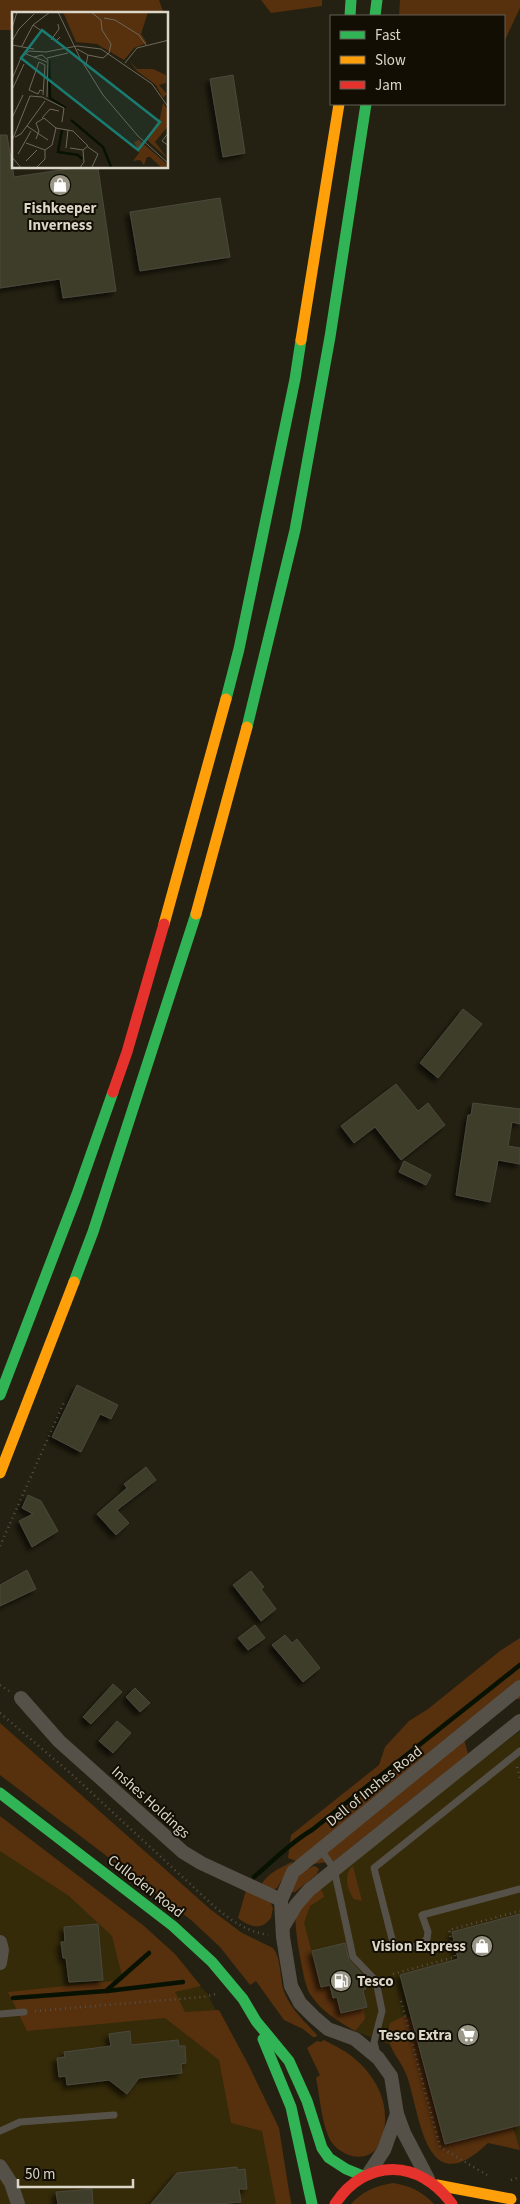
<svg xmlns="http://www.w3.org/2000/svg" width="520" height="2204" font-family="'Source Sans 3',sans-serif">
	<defs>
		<filter id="shadow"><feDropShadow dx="-4" dy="4" stdDeviation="2.5" flood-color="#0009"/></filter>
	</defs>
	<rect width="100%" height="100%" fill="#252112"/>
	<g fill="#352b09">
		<path d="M 520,1731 L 520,2148 L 519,2148 L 410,2072 L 390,2045 L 355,2031 L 322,2009 L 310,1994 L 304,1979 L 295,1918 L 301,1905 L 396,1827 Z"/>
		<path d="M 0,1827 L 106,1901 L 207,1993 L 271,2120 L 292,2204 L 0,2204 Z"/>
	</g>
	<g fill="#57300d">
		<path d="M 0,0 L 159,0 L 164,14 L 14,14 L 14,30 L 0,30 Z"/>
		<path d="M 261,0 L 322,0 L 322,6 L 271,13 Z"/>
		<path d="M 400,0 L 520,0 L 520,8 L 504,42 L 504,16 L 399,16 Z"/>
		<path d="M 520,1638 L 520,1699 L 512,1699 L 464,1739 L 468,1754 L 334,1861 L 307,1865 L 288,1858 L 291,1835 L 379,1765 L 385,1747 L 409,1721 L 428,1709 L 500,1651 Z"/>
		<path d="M 0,1723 L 210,1909 L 242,1933 L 273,1948 C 282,1959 279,1980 285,1994 C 292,2010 305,2022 317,2035 L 316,2037 L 313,2037 L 303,2029 L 284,2020 L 256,1981 L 250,1985 L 220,1947 L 191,1920 L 0,1775 Z"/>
		<path d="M 0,1816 L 144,1926 L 175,1954 L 201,1986 L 175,1992 L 185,2012 L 219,2010 L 248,2064 L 279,2128 L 291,2204 L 276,2204 L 262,2131 L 231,2123 L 219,2060 L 165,2018 L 27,2031 L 8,1992 L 123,1980 L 112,1936 L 69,1896 L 0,1851 Z"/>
		<path d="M 293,1861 L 277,1888 L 273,1890 L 261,1886 C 267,1872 282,1868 293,1861 Z"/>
		<path d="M 315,1866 L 319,1869 L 317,1874 L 295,1892 L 290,1892 C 292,1882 304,1868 315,1866 Z"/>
		<path d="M 353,1866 L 362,1901 L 354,1899 C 347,1891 343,1873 353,1866 Z"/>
		<path d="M 247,1887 L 270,1901 L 273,1908 L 271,1918 C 261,1931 250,1927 238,1918 Z"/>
		<path d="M 319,1889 L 323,1892 L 324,1897 L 310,1906 L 304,1923 L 321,1987 L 330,1985 L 333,1998 L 337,1997 L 341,2013 L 364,2008 L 365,2019 L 355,2031 C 338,2021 321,2011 310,1994 C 304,1985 293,1924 296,1915 C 300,1904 310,1897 319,1889 Z"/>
		<path d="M 404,2016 L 412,2018 L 445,2144 L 512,2124 L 520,2150 L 488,2143 C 427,2202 421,2121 408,2079 C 401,2057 383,2048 390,2023 Z"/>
		<path d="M 324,2040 C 335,2046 347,2051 356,2060 C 367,2069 378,2084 382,2098 C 389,2120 386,2163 352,2156 C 345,2154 338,2150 333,2144 C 322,2130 320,2096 316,2078 L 320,2075 L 307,2048 L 317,2041 L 321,2042 Z"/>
		<path d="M 393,2183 C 410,2186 422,2191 434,2204 L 351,2204 C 363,2191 375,2186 393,2183 Z"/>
	</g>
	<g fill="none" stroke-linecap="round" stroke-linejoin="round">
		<g stroke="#081202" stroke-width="4.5">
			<path d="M 254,1877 C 274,1860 291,1842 312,1830 L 520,1665"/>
			<path d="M 107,1991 L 183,1982"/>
			<path d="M 13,1998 L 106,1991 L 149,1953"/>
		</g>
	</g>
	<g fill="#3e3c2a" stroke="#4b483c" filter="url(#shadow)">
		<path d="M 233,75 L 245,153 L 223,157 L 210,79 Z"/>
		<path d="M 0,135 L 7,135 L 14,177 L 74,168 L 98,168 L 116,291 L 63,298 L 60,279 L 0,288 Z"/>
		<path d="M 220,198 L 230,257 L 140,271 L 130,212 Z"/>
		<path d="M 463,1009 L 482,1024 L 438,1078 L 420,1063 Z"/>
		<path d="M 396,1084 L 418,1111 L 428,1103 L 445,1125 L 401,1160 L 375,1127 L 354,1143 L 341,1126 Z"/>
		<path d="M 473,1103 L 520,1109 L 520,1124 L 512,1122 L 508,1146 L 520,1148 L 520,1164 L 498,1160 L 490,1202 L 456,1195 L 468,1115 L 471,1115 Z"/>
		<path d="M 404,1161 L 431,1175 L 426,1185 L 399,1172 Z"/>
		<path d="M 77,1385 L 118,1405 L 111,1419 L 100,1414 L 81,1452 L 52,1437 Z"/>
		<path d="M 146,1467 L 156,1480 L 117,1510 L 129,1523 L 116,1535 L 97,1514 L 127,1488 L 124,1484 Z"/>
		<path d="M 28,1495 L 41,1501 L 58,1531 L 32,1547 L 19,1521 L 33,1514 L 22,1508 Z"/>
		<path d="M 27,1570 L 36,1589 L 0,1606 L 0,1585 Z"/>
		<path d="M 251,1571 L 264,1587 L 261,1589 L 276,1609 L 261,1621 L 233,1585 Z"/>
		<path d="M 255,1625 L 265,1638 L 248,1650 L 238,1638 Z"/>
		<path d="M 285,1635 L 292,1643 L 297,1639 L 320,1668 L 303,1682 L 272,1645 Z"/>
		<path d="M 113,1684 L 122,1692 L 91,1724 L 83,1717 Z"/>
		<path d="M 135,1688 L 150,1703 L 140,1712 L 126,1697 Z"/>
		<path d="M 117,1721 L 131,1733 L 113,1753 L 99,1741 Z"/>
		<path d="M 520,1914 L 520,2125 L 445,2144 L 400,1975 L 458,1959 L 452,1932 Z"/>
		<path d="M 98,1924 L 103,1980 L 69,1982 L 66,1958 L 63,1958 L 61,1942 L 65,1942 L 64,1927 Z"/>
		<path d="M 345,1943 L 349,1960 L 363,1975 L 366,1989 L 363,1990 L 367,2007 L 341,2013 L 337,1997 L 333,1998 L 330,1985 L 321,1987 L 312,1951 Z"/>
		<path d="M 130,2031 L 131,2045 L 178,2040 L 179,2046 L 185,2046 L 186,2063 L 181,2064 L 182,2073 L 139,2078 L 127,2094 L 109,2080 L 67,2085 L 66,2076 L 59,2077 L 57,2058 L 65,2057 L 64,2052 L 111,2046 L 109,2034 Z"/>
		<path d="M 237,2167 L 237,2170 L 245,2169 L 247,2189 L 239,2189 L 241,2202 L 218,2204 L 151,2204 L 177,2173 Z"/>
		<path d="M 92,2189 L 93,2204 L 58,2204 L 56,2192 Z"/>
	</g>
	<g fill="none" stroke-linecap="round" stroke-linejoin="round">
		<g stroke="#565148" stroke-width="2.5" stroke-dasharray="1 4" stroke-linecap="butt">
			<path d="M 0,1546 L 65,1400"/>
			<path d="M 0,1685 L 9,1691"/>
			<path d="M 0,1713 L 67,1770 L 216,1908 C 234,1922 246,1931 268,1935"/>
			<path d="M 517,1767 L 520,1778"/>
			<path d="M 393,1974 L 455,1957 L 449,1930 L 520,1911"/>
			<path d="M 401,2001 L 440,2147 L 487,2175"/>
			<path d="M 35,2011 L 203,1997 L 216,1994"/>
			<path d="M 511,2180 L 520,2177"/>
		</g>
		<g stroke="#565148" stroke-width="7">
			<path d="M 520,1751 L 374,1868 L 392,1939 L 396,1948 C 408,1950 418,1947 427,1939 L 428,1932 L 422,1915 L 520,1889"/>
			<path d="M 321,1850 L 334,1869 L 353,1957 L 376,1981 L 382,2011 L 374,2042 L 377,2055"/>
			<path d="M 0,2014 L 24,2012"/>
			<path d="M 0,2131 L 20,2122 L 114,2115"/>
		</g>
		<g stroke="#565148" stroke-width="14">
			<path d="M 21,1698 L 59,1741 L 183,1852 L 201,1863 L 281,1900"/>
			<path d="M 283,1927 L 296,1905 L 309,1890 L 520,1721"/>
			<path d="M 0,1942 L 2,1950 L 0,1963"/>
			<path d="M 0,2166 L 11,2183 L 18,2204"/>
			<path d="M 369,2173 L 384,2150 L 397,2114"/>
			<path d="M 428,2179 L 404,2133 L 397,2114 L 391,2076 L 378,2058 L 355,2039 L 328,2029 L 314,2017 L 300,2003 L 291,1986 L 283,1937 L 281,1900 L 293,1872 L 520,1687"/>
		</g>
		<g stroke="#30b455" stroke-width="11">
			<path d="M 350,16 L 351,0"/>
			<path d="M 375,16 L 377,0"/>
			<path d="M 226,699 L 239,649 L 295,379 L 301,340"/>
			<path d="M 247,727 L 295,530 L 330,337 L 366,104"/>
			<path d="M 74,1282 L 93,1232 L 196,914"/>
			<path d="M 0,1395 L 77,1194 L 113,1092"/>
			<path d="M 0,1793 L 173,1926 L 212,1962 L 243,1999 L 256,2021 L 289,2061 L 307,2101 L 322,2148 L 329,2158 L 346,2169 L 363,2176"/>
			<path d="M 263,2039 L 291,2107 L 312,2204"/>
		</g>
		<g stroke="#ff9f0a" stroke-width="11">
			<path d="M 301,340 L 339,104"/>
			<path d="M 196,914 L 247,727"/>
			<path d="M 164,924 L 226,699"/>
			<path d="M 0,1473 L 74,1282"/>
			<path d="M 437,2185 L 511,2199"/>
		</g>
		<g stroke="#e5322d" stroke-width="11">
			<path d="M 113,1092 L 127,1052 L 164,924"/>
			<path d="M 335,2204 C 366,2157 420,2159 452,2204"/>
		</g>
	</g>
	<defs>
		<g id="shop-disc" transform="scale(1.125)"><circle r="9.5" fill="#9b9788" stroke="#120e04"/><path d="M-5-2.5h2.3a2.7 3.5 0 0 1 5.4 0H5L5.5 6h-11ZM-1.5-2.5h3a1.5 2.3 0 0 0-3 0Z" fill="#fff"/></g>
		<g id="fuel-disc" transform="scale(1.125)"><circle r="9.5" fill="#9b9788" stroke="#120e04"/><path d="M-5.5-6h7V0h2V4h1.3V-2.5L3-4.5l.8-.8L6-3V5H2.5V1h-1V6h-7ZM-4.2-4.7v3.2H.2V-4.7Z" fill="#fff"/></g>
		<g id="supermarket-disc" transform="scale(1.125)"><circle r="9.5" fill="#9b9788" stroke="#120e04"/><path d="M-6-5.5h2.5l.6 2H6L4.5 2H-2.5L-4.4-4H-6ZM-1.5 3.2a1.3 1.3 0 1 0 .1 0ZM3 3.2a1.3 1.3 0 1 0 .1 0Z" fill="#fff"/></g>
	</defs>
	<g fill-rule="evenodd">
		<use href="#shop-disc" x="60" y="185"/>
		<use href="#shop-disc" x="482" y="1946"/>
		<use href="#fuel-disc" x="341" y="1981"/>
		<use href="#supermarket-disc" x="468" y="2035"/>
	</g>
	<g text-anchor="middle" stroke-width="4" stroke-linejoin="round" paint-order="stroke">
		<g font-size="15" font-weight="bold" fill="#dbd6c7" stroke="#120e04" text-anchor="end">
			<text x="60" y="213" text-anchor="middle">Fishkeeper<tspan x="60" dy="17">Inverness</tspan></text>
			<text x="466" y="1951">Vision Express</text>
			<text x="357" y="1986" text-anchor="start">Tesco</text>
			<text x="452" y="2040">Tesco Extra</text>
		</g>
		<g font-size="15" fill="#dbd6c7" stroke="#120e04">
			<text transform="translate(374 1786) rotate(-39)" y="5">Dell of Inshes Road</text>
			<text transform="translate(151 1802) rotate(42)" y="5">Inshes Holdings</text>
			<text transform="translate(146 1886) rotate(38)" y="5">Culloden Road</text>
		</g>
	</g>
	<g transform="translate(12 12)">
		<rect width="156" height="156" fill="#252112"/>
		<path d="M 51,0 L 136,0 L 129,22 L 135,31 L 122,36 L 112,48 L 85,32 L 64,30 ZM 117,48 L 125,57 L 141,57 L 154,63 L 154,71 L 147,73 L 155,82 L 151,86 L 144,73 L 125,59 ZM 151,91 L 156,98 L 156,114 L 143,130 L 156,147 L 134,127 L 148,106 ZM 127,128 L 156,153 L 156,156 L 150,156 L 138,145 L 135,145 L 132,153 L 128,148 L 121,149 L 127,141 L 122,130 Z" fill="#57300d"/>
		<path fill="none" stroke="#081202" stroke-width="2.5" d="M 37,48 L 38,86 L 54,96M 59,108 L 91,135 L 100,157M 50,118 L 46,140 L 66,143 L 70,147"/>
		<path fill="none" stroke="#6e695a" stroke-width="1" d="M 46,0 L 68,46 L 91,83 L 126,124 L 157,152M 79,0 L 89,8 L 90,18 L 99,32 L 97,41M 92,6 L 103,8 L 127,23 L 134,33M 21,13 L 44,29 L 48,25M 0,16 L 5,0M 39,28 L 47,17 L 46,12M 0,29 L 7,17 L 22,2M 0,33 L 22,37M 10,34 L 21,13 L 38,0M 65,37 L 76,43 L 74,53M 17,39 L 34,40 L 65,34 L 89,37 L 140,72 L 157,96M 14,42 L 35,50M 76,43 L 91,46 L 97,41M 22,45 L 30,43 L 36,48 L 35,85M 35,46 L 56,41M 113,51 L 125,36 L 157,28M 0,67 L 9,46 L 17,39M 0,78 L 12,52M 31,83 L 33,53 L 27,50 L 17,78 L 26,82 L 28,78 L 31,79M 30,85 L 52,96 L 50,110M 0,106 L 11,83M 30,106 L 38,97 L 47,99M 15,114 L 36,128M 157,120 L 150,129 L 157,134M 3,125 L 9,122 L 33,89M 24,127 L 27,119 L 24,111 L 32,106 L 44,116 L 61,119 L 76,134 L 71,138 L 58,136M 0,129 L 18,84 L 30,85M 14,131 L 33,138M 76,135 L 86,142 L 80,155M 54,136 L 56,118M 33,138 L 40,133 L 44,116M 6,142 L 19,119M 0,145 L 10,157M 14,149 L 25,138M 23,157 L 33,147 L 33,138M 67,157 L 72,150 L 71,138"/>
		<path fill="#197b72" fill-opacity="0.15" stroke="#197b72" stroke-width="2.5" d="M 30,18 L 148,110 L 126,138 L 9,46 Z"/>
		<rect width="156" height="156" fill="none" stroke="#dbd6c7" stroke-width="2.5"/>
	</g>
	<rect x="330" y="15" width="175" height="90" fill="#120e04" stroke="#625e52"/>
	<rect x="340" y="31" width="25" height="8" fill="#30b455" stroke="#625e52"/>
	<text x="375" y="40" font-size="15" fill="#dbd6c7">Fast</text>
	<rect x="340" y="56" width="25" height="8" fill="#ff9f0a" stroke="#625e52"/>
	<text x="375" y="65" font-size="15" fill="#dbd6c7">Slow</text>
	<rect x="340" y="81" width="25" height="8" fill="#e5322d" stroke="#625e52"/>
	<text x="375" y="90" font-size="15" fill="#dbd6c7">Jam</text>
	<path d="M18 2179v8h115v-8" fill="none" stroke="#dbd6c7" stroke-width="2.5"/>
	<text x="25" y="2179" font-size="15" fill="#dbd6c7" stroke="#120e04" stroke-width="4" paint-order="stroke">50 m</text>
</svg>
